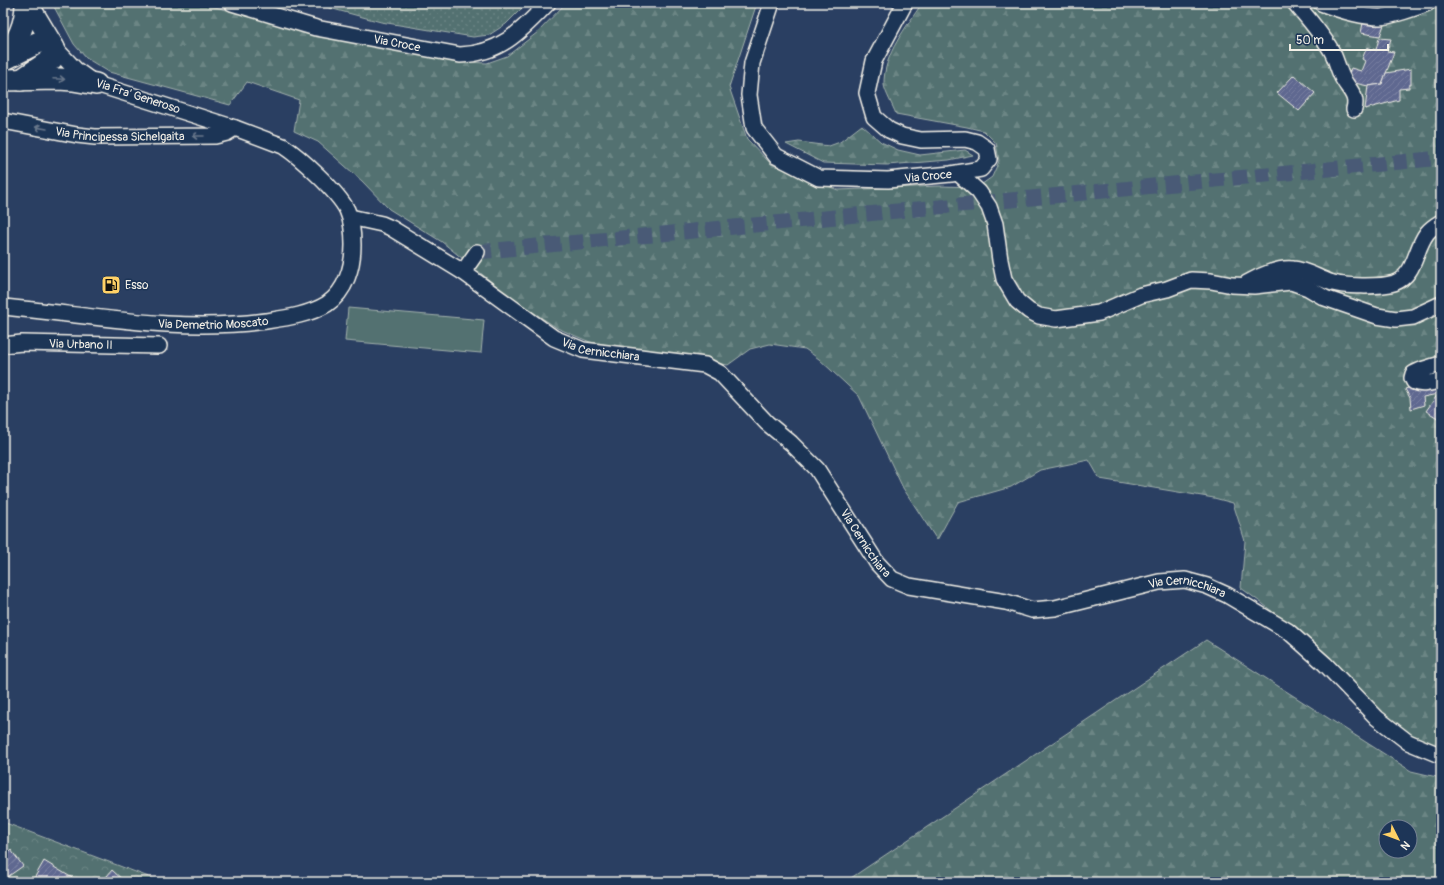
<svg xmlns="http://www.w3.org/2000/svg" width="1444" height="885" font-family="Pangolin,sans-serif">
	<defs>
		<pattern id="grass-dots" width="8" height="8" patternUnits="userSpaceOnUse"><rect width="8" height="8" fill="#527171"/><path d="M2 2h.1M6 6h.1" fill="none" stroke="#6c8685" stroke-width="1.8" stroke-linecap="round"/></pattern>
		<pattern id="forest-firs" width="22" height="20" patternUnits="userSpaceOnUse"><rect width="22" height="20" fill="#527171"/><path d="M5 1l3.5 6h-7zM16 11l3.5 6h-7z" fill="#6c8685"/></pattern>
		<pattern id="park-crowns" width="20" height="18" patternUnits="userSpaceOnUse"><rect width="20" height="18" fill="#527171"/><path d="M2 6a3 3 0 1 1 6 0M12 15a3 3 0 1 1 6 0" fill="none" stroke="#6c8685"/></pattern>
		<pattern id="building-hatch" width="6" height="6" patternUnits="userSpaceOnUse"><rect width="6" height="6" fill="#5e6890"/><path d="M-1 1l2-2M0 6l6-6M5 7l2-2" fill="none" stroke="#767ea0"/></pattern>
	</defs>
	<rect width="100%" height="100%" fill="#2a3f62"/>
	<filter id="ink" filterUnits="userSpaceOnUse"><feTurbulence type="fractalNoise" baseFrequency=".025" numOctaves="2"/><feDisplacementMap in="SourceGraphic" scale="8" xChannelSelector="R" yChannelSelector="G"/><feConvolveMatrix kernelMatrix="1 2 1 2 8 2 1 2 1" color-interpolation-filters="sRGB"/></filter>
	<g filter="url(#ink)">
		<path fill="url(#grass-dots)" stroke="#a3b1ac" d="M 311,3 L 527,3 L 506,24 L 489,35 L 473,37 L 381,22 Z"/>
		<g fill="url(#forest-firs)" stroke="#a3b1ac" fill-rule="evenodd">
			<path d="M 52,3 L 199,3 L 349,41 L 464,62 L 487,63 L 507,56 L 538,32 L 566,3 L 757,3 L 729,87 L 747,139 L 771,164 L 838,190 L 940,186 L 978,187 L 992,177 L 999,161 L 996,143 L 984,131 L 967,127 L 896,114 C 893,106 885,92 884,85 C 883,54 907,27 922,3 L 1441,3 L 1441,750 L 1418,745 L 1341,677 L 1320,650 L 1263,604 L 1241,588 L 1245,541 L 1233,503 L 1214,498 L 1100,479 L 1089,460 L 1040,470 L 1011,487 L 958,502 L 937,540 L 903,488 L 859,396 L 819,359 L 805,349 L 770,344 L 750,349 L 728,365 L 590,342 L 557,328 L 509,296 L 442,242 L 389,209 L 362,181 L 318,142 L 294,131 L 299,100 L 247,82 L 230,105 L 109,72 L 86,58 L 74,44 Z"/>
			<path d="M 862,125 L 881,142 L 898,150 L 920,155 L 965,150 L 973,155 L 949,160 L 887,165 L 823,163 L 786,144 L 799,142 L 829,146 L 840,142 Z"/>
			<path d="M 1206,640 L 1411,771 L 1441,778 L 1441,882 L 845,882 ZM 1386,827 L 1410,827 L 1410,851 L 1386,851 Z"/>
		</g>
		<path fill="url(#park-crowns)" stroke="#a3b1ac" d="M 3,822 L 154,879 L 165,882 L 3,882 Z"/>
		<path fill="#527171" stroke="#a3b1ac" d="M 348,308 L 484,320 L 481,353 L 345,341 Z"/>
		<g fill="url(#building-hatch)" stroke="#f4f1e8">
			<path d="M 1367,18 L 1385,22 L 1380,36 L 1361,33 L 1363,23 L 1365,24 Z"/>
			<path d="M 1379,38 L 1391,39 L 1387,51 L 1394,52 L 1382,84 L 1368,86 L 1346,81 L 1351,68 L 1361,71 L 1365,61 L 1362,59 L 1367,47 L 1376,50 Z"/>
			<path d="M 1411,69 L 1411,85 L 1409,85 L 1409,88 L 1399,89 L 1399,100 L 1365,109 L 1368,86 L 1382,84 L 1386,73 Z"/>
			<path d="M 1294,75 L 1315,93 L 1299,111 L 1277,93 Z"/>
			<path d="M 1415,386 L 1441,387 L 1441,420 L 1426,411 L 1438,394 L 1423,397 L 1424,405 L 1411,409 L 1410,398 L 1405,389 Z"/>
			<path d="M 11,850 L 23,866 L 3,880 L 3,854 L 5,855 Z"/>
			<path d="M 44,861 L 79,882 L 32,882 Z"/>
			<path d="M 112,870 L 125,882 L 102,882 Z"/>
		</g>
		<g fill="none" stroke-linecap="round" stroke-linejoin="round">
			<path stroke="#485a76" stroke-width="15" stroke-dasharray="15 8" stroke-linecap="butt" d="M 477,252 L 1441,158"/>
			<g stroke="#f4f1e8" stroke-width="18">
				<g id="minor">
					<path id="s1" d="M 232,3 L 316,28 L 460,55 C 501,54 522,30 548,3"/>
					<path id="s2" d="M 772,3 L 752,63 L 749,95 L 754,128 L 776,156 L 819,178 L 888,180 L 951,174 L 981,169 L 989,159 L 987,149 L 977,142 L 965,139 L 921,140 L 902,136 L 889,130 L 874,117 L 867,93 L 874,61 L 905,3"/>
					<path d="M 1295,3 C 1308,18 1321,33 1331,50 C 1336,58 1338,70 1343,79 C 1349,90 1358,96 1354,109"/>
					<path d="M 1321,3 C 1339,10 1361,17 1380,17 C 1392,16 1416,8 1428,3"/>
					<path id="s3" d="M 3,121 L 77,135 L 95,137 L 215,136 L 227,133 L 235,128"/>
					<path d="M 958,173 L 979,192 L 989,207 L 995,224 L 1000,260 L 1004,279 L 1017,301 L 1029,311 L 1039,316 L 1056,319 L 1099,313 L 1141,295 L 1167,289 L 1191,280 L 1211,281 L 1232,285 L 1254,286 L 1291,282 L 1308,288 L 1325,298 L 1377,316 L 1396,319 L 1413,317 L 1441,304"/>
					<path id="s4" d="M 350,217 L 382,224 L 391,228 L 463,272 L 554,338 L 583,350 L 705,365 L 720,373 L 767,423 L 791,443 L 817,469 L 877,563 L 892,579 L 909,586 L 1006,602 L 1032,610 L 1055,608 L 1159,582 L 1185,580 L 1207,586 L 1227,595 L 1288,631 L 1325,664 L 1377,718 L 1408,742 L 1437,754 L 1441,754"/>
					<path d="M 463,272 L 477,252"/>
					<path d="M 1247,283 C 1259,276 1279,267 1293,269 C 1306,270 1318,278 1330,282 C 1342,287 1382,287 1394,283 C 1416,275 1414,250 1427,233 C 1431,228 1436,225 1441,222"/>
					<path id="s5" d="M 3,307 C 91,315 177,333 266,321 C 286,318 309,315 327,304 C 346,291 353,267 353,245 C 353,233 352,221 347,210 C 338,192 300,157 283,146 L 235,128 L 96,84 L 75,69 L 55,48"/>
					<path id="s6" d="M 3,345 L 22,343 L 159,346"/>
					<path d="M 1441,364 C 1434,366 1418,370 1413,374 L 1412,378 L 1414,382 C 1423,386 1432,382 1441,381"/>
				</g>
			</g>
			<g stroke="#f4f1e8" stroke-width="22">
				<path id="major" d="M 28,3 L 55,48"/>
			</g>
			<g stroke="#f4f1e8" stroke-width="24">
				<g id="highway">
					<path d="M 3,58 C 18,42 26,25 26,3"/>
					<path d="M 3,60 L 37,43 L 46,41 L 52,45 L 55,51 L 52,59 L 21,80"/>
					<path d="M 3,80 L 59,79 L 73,80 L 96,84"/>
				</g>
			</g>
			<use href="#minor" stroke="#1d3557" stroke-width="15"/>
			<use href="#major" stroke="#1d3557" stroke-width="19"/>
			<use href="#highway" stroke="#1d3557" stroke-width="21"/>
		</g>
		<defs><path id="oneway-shaft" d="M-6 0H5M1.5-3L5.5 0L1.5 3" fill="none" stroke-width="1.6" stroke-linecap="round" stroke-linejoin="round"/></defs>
		<g stroke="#68778a">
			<use href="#oneway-shaft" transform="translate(59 79) rotate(3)"/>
			<use href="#oneway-shaft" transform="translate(41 128) rotate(-170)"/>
			<use href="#oneway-shaft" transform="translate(198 136) rotate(-180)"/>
		</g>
	</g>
	<defs>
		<g id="fuel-square" transform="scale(1)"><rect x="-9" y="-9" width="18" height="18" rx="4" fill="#ffd166" stroke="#1d3557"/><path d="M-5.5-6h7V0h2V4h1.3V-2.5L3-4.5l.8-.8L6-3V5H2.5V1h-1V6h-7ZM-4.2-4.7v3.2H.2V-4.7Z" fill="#111"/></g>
	</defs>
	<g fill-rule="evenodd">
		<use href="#fuel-square" x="111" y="285"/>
	</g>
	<g text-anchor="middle" stroke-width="3" stroke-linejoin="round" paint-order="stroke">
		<g font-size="12" fill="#f4f1e8" stroke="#1d3557">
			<text dy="4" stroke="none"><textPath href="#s1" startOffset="170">Via Croce</textPath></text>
			<text transform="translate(138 96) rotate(18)" y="4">Via Fra' Generoso</text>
			<text dy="4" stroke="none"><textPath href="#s3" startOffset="118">Via Principessa Sichelgaita</textPath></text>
			<text dy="4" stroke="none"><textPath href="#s2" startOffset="322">Via Croce</textPath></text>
			<text dy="4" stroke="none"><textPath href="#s5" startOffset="211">Via Demetrio Moscato</textPath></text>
			<text dy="4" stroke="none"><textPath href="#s6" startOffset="78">Via Urbano II</textPath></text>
			<text dy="4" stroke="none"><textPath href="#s4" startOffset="288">Via Cernicchiara</textPath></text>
			<text dy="4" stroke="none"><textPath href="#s4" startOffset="636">Via Cernicchiara</textPath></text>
			<text dy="4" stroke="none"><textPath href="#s4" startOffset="984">Via Cernicchiara</textPath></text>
		</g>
		<g font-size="12" fill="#f4f1e8" stroke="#1d3557" text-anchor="start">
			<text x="125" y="289">Esso</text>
		</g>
	</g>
	<rect width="1444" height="885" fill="none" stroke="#1d3557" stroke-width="16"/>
	<rect x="8" y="8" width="1428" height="869" fill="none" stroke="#f4f1e8" stroke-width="1.5" filter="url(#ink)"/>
	<g transform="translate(1398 839) rotate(132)"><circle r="19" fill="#1d3557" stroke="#738091"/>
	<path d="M0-3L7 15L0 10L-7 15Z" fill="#ffd166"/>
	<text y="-6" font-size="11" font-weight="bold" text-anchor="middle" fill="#f4f1e8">N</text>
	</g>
	<path d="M1290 44v6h98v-6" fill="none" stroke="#f4f1e8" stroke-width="2"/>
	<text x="1296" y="44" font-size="12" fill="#f4f1e8" stroke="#1d3557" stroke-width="3" paint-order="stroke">50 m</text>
</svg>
